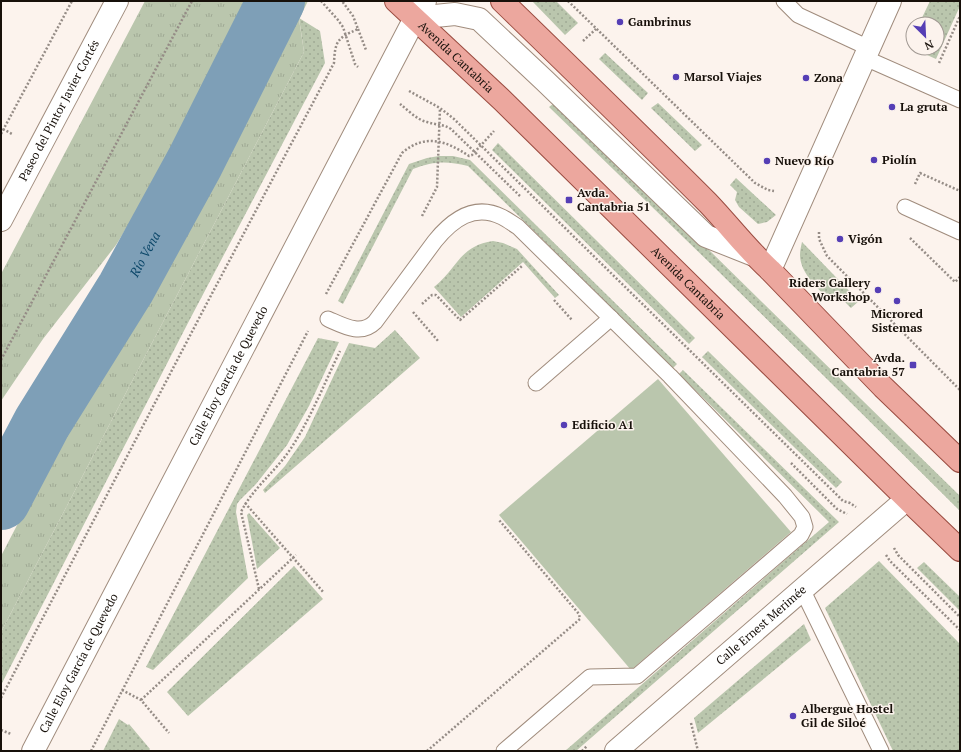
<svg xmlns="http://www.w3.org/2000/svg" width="961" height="752" font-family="'PT Serif',serif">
	<defs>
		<pattern id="grass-tufts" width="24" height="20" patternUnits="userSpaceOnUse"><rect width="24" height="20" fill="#bac6ad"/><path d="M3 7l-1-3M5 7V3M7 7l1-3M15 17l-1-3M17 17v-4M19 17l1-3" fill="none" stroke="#9fa994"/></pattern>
		<pattern id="garden-dots" width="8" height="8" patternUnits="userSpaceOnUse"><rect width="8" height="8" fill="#bac6ad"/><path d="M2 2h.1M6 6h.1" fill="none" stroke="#9fa994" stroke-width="1.8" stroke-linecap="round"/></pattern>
	</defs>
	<rect width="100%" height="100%" fill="#fcf3ed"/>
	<g fill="url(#grass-tufts)">
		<path d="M 145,1 L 245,1 L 149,191 L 116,245 L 43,339 L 1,401 L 1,274 Z"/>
		<path d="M 292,1 L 308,1 L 299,19 L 304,52 L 1,632 L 1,556 L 194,185 Z"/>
	</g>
	<g fill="url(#garden-dots)">
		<path d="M 532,1 L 556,1 L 578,23 L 565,35 Z"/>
		<path d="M 930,1 L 960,1 L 960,6 L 936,59 L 909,47 L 913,38 L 913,48 L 937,48 L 937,24 L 919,24 Z"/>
		<path d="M 299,18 L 320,31 L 325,63 L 189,321 L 1,685 L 1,632 L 304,52 Z"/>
		<path d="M 605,53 L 648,93 L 642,100 L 599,59 Z"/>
		<path d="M 557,101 L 960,496 L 960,511 L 714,267 L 549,107 Z"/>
		<path d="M 658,103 L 702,145 L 695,151 L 651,108 Z"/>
		<path d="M 498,143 L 695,338 L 689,344 L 492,150 Z"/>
		<path d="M 439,156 L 453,156 L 470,160 L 677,364 L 673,368 L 468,166 C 447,161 434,161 413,169 L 343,304 L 338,301 L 409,164 L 427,158 Z"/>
		<path d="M 736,178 L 776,215 L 767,222 L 758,224 L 739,207 L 735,200 L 737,192 L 730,185 Z"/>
		<path d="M 493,241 L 503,243 L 517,249 L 559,295 L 555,298 L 523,262 L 461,317 L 434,287 C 458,268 459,246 493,241 Z"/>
		<path d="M 802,242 L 859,301 L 851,308 L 839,296 L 829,300 C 818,288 800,273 800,255 C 800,251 801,246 802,242 Z"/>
		<path d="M 395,330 L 420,358 L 265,493 L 263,490 L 285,466 L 305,437 L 349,343 L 375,348 Z"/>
		<path d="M 318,338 L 339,342 L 309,406 L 287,445 L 256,484 L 240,500 L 237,504 L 236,512 L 248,578 L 153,670 L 146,667 Z"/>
		<path d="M 708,351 L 842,482 L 836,488 L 702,357 Z"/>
		<path d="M 683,370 L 839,522 L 576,751 L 565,751 L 829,522 L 679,374 Z"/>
		<path d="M 249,513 L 280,548 L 257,569 L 247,515 Z"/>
		<path d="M 879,561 L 960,644 L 960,751 L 893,751 L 825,608 Z"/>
		<path d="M 924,562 L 960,597 L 960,611 L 917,568 Z"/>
		<path d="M 294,566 L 323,599 L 188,716 L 167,692 Z"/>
		<path d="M 804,624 L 811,640 L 698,733 L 694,718 Z"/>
		<path d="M 119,719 L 128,725 L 129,724 L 150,749 L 148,751 L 103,751 Z"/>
	</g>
	<path fill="#bac6ad" d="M 658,379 L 791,532 L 631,670 L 499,515 Z"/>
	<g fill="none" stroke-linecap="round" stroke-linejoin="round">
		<path stroke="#7e9fb7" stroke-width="58" id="s1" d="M 1,501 L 42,423 L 126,288 L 195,162 L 276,1"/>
		<g stroke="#a08c7d" stroke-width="17">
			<g id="service">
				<path d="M 784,1 L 798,15 L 869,48"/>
				<path d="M 865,58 L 960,100"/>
				<path d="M 905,207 L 960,232"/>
				<path d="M 328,319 C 344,326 361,336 375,322 L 435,241 C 452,220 474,203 502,217 C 508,220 513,224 518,227 L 670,376 L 785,496 L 802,517 L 805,527 L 801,535 L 637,676 L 590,677 L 504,751"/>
				<path d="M 536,383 L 611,318"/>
				<path d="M 802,589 L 881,751"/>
			</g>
		</g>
		<g stroke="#a08c7d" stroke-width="24">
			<g id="pedestrian">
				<path id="s2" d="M 1,220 L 117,1"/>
			</g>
		</g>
		<g stroke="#a08c7d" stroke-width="24">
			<g id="minor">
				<path d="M 770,270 L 890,1"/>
				<path id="s3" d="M 33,751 L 415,18 L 455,14 L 479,19 L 544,80 L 706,236 L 754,255"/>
				<path id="s4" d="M 616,751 L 907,499"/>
			</g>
		</g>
		<g stroke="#a08c7d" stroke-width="24">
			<path id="tertiary" d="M 415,18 L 425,1"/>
		</g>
		<g stroke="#9a4c41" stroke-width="24">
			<g id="primary">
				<path id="s5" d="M 396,1 L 502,100 L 907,499 L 960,550"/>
				<path d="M 502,1 C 571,68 640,135 708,203 C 729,225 747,249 770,270 L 883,387 L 960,461"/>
			</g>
		</g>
		<g stroke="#958c86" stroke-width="2.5" stroke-dasharray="2 2" stroke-linecap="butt">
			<path d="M 321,1 L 338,20 L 343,27 L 355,64 L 358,67"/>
			<path d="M 568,1 L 755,183 L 768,190 L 774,191"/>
			<path d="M 358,29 L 366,50"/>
			<path d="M 583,41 L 596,29"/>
			<path d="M 939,63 L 960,16"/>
			<path d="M 409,91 L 440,108 L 454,119 L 833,491 L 843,501 L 850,503 L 856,507"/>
			<path d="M 400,104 C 408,110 417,120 427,122 C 436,125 443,124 451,129 L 521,197"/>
			<path d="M 3,129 L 12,134"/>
			<path d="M 1,134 L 72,1"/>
			<path d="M 915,184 L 920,173 L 960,191"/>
			<path d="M 422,216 L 437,187 L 440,108"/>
			<path d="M 819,232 L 819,239 L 827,256 L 960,390"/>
			<path d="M 910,238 L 955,282 L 960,277"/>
			<path d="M 326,294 L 402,153 C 425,133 447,141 469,156 L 472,155 L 494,131"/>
			<path d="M 554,300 L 572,320"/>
			<path d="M 422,304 L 432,295 L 436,295 L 460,320 L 522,266"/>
			<path d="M 413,312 L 439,342"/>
			<path d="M 1,360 L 192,1"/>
			<path d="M 791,463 L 837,509 L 847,514"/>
			<path d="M 245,503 L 324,593"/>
			<path d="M 894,548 L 898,555 L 960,617"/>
			<path d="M 886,555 L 890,561 L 960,630"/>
			<path d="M 259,589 L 241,512 C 251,491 273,473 287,454 C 309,423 323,386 340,351"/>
			<path d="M 122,690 L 141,700 L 169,733"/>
			<path d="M 1,698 L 207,303 L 334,63 C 335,40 338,38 358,29 L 353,16 L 342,1"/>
			<path d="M 141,700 L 296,555"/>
			<path d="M 691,723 L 698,751"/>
			<path d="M 1,730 L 11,734"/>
			<path d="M 91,751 L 308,331"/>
			<path d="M 427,751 L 580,619 L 579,614 L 499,520"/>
			<path d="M 582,751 L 587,746"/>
		</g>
		<use href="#service" stroke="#fff" stroke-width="15"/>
		<use href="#pedestrian" stroke="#fff" stroke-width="22"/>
		<use href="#minor" stroke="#fff" stroke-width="22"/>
		<use href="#tertiary" stroke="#fff" stroke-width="22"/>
		<use href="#primary" stroke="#eca79e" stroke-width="22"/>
	</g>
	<g fill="#553eb5" stroke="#fcf3ed" stroke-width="1.5">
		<circle cx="620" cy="22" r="4"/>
		<circle cx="676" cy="77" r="4"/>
		<circle cx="806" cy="78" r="4"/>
		<circle cx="892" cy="107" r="4"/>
		<circle cx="874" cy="160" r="4"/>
		<circle cx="767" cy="161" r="4"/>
		<rect x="565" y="196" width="8" height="8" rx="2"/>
		<circle cx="840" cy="239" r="4"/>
		<circle cx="878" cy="290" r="4"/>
		<circle cx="897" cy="301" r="4"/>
		<rect x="909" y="361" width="8" height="8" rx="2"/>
		<circle cx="564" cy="425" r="4"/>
		<circle cx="793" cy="716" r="4"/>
	</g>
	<g text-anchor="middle" stroke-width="3" stroke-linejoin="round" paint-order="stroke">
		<g font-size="12" font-weight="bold" fill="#17100a" stroke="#fcf3ed" text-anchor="start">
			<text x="628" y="26">Gambrinus</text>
			<text x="684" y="81">Marsol Viajes</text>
			<text x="814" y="82">Zona</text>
			<text x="900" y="111">La gruta</text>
			<text x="882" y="164">Piolín</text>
			<text x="775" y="165">Nuevo Río</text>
			<text x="577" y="197">Avda.<tspan x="577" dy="14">Cantabria 51</tspan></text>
			<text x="848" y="243">Vigón</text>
			<text x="870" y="287" text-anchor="end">Riders Gallery<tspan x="870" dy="14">Workshop</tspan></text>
			<text x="897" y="318" text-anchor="middle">Microred<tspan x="897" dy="14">Sistemas</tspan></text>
			<text x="905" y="362" text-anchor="end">Avda.<tspan x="905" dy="14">Cantabria 57</tspan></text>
			<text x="572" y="429">Edificio A1</text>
			<text x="801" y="713">Albergue Hostel<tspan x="801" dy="14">Gil de Siloé</tspan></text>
		</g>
		<g font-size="12" fill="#17100a" stroke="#fcf3ed">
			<text dy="4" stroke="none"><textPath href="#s5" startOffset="82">Avenida Cantabria</textPath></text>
			<text dy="4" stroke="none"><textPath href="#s2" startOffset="124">Paseo del Pintor Javier Cortés</textPath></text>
			<text dy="4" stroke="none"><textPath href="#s5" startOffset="406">Avenida Cantabria</textPath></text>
			<text dy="4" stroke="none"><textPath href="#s3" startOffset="423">Calle Eloy García de Quevedo</textPath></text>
			<text dy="4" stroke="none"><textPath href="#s4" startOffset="192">Calle Ernest Merimée</textPath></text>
			<text dy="4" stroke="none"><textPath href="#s3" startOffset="99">Calle Eloy García de Quevedo</textPath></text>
		</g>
		<g font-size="13" font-style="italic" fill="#0c4769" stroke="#fcf3ed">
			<text dy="5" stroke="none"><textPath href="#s1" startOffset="286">Río Vena</textPath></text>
		</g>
	</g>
	<rect width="961" height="752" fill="none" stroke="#17100a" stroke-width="4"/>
	<g transform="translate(925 36) rotate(156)"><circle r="19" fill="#fcf3ed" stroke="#a09892"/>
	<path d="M0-3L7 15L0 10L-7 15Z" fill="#553eb5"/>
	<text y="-6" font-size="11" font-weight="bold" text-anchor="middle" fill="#17100a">N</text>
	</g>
</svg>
